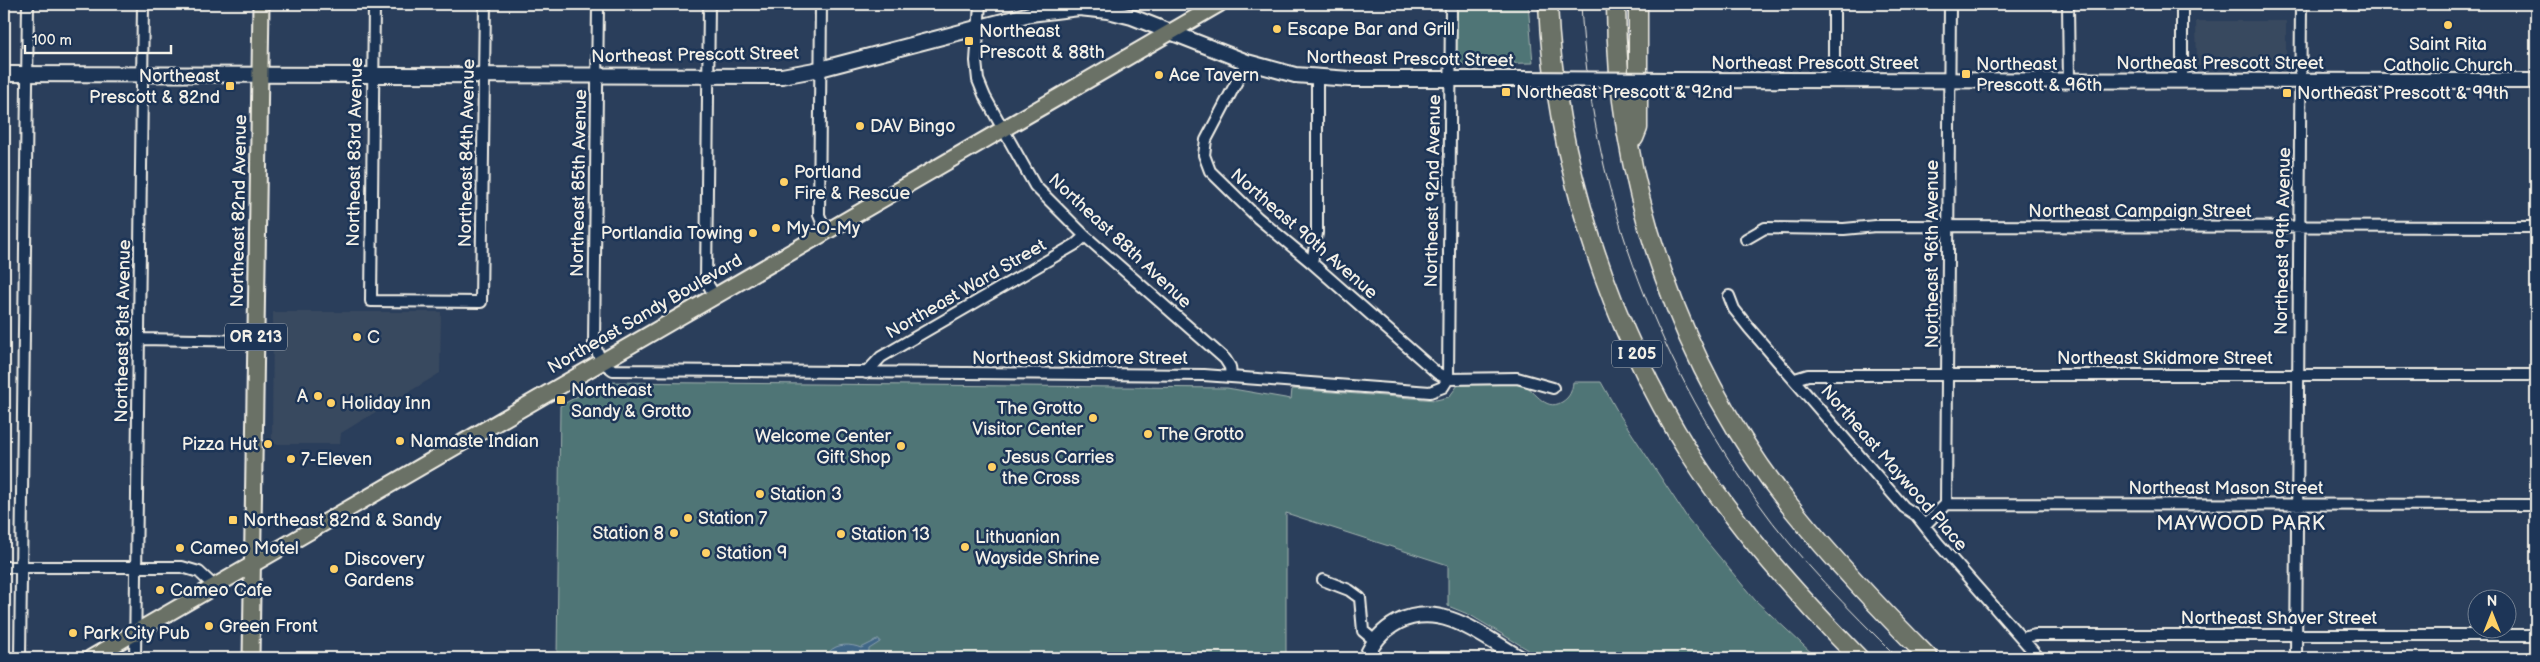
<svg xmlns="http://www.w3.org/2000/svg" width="2540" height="662" font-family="'Balsamiq Sans',sans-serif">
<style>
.built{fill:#39495f}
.green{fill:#507576;stroke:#a2b3af}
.water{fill:#3f6687;stroke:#879eae}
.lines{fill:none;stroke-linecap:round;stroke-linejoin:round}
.street-casing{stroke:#f4f1e8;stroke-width:14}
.secondary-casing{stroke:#f4f1e8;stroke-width:18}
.primary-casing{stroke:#f4f1e8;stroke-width:19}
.highway-casing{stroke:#f4f1e8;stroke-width:21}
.street{stroke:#1d3557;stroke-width:10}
.secondary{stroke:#1d3557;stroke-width:14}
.primary{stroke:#6a7166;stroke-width:15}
.highway{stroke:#6a7166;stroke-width:18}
.tram{stroke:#f4f1e8;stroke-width:1}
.secondary-bridge-casing{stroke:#f4f1e8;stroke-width:18;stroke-linecap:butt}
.secondary-bridge{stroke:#1d3557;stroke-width:14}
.poi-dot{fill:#ffd166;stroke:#1d3557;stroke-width:2}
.labels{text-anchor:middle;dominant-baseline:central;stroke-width:5;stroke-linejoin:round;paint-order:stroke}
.shield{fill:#1d3557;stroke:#b4b9bc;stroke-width:1}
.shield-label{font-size:16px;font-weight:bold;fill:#f4f1e8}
.poi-label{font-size:18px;fill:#f4f1e8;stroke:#1d3557;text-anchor:start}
.street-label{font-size:18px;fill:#f4f1e8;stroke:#1d3557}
.quarter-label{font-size:20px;letter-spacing:1px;fill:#f4f1e8;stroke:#1d3557}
</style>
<rect width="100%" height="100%" fill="#2a3e5b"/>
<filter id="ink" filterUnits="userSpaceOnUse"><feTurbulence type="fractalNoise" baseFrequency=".02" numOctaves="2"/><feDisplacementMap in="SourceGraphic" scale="10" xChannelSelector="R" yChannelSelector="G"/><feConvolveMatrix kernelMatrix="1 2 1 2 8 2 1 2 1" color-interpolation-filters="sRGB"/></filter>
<g filter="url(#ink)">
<path class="built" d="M2196 21H2286V66H2197Z
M273 312H441L440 373 341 433 340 444H272Z"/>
<path class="green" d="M1458 4H1528L1533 63 1463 64 1459 60H1455Z
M1461 381C1473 381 1511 379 1520 382 1534 388 1544 413 1562 402 1570 397 1572 391 1573 382H1601L1619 414 1688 519 1755 600 1817 658H1542L1470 615 1448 606V565L1286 513V658H557L560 406 603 382 1227 388 1291 399 1292 389 1436 400 1449 397Z"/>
<path class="water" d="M877 640H880V642L869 649 868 658H858L857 654 853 651 845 654 843 658H829V652C837 643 851 644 861 648Z"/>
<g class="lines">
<defs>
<path id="street" d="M374 4 371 301 481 302 485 4
M598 4 594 344 601 361 613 370 1204 375 1430 392 1443 387 1448 379 1451 4
M709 4 706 281 715 296
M821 4 819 215 826 232
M980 4 976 61 978 80 985 97 1035 186 1085 236 1225 359 1230 367 1231 376
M1834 4V82
M2068 4 2069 82
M1247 62 1206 140 1204 155 1210 171 1258 218 1312 263 1437 373 1448 379 1517 378 1553 388
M2182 82V4
M1746 239 1765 228 1844 229 1876 226 2536 227
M1312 263 1317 233V78
M1729 296 1734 309 1749 328 1904 507 1916 515 1938 543 2039 658
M140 339 256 341
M866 373 881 357 1076 244 1085 236
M1795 379 1808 375H2536
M1946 504 1950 4
M1925 525 1946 504 2536 505
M4 567H182L199 572 214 586
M1323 580 1349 590 1360 598 1363 631 1375 641
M2022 638 2035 635H2536
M20 658 28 4
M135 658 143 4
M2296 658 2301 4"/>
<path id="secondary" d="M4 74 782 76 820 69 1030 14 1079 8 1108 11 1132 17 1247 62 1295 75 1350 79H1515
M1673 80 2536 81
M1366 658C1372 643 1383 630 1398 622 1442 600 1483 637 1520 658"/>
<path id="primary" d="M91 658 1219 4
M251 658 261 4"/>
<path id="highway" d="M1548 4C1554 156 1609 326 1690 454 1738 529 1797 595 1859 658
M1616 4C1616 184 1681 371 1794 511 1836 563 1882 611 1929 658
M1634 138 1638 128V4"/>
</defs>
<use href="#street" class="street-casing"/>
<use href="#secondary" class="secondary-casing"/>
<use href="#primary" class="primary-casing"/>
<use href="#highway" class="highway-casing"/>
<use href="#street" class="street"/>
<use href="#secondary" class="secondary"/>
<use href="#primary" class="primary"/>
<use href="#highway" class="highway"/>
<path class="tram" d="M1581 4C1590 182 1653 356 1757 501 1798 559 1848 608 1898 658"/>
<defs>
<path id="secondary-bridge" d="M1515 79 1673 80"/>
</defs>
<use href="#secondary-bridge" class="secondary-bridge-casing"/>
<use href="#secondary-bridge" class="secondary-bridge"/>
</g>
</g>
<g class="poi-dot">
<circle cx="2448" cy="25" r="5"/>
<circle cx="1277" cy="29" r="5"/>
<rect x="964" y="36" width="10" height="10" rx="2.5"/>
<rect x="1961" y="69" width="10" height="10" rx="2.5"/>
<circle cx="1159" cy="75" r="5"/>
<rect x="225" y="81" width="10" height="10" rx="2.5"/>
<rect x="1501" y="87" width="10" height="10" rx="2.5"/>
<rect x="2282" y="88" width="10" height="10" rx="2.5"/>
<circle cx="860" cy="126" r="5"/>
<circle cx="784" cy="182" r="5"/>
<circle cx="776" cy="228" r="5"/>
<circle cx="753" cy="233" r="5"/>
<circle cx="357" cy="337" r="5"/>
<circle cx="318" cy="396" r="5"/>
<rect x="556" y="395" width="10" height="10" rx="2.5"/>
<circle cx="331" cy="403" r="5"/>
<circle cx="1093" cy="418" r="5"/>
<circle cx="1148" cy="434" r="5"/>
<circle cx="400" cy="441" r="5"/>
<circle cx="268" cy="444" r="5"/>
<circle cx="901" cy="446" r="5"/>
<circle cx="291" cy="459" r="5"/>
<circle cx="992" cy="467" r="5"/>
<circle cx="760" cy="494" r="5"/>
<circle cx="688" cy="518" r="5"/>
<rect x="228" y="515" width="10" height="10" rx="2.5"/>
<circle cx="674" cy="533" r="5"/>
<circle cx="841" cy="534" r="5"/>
<circle cx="965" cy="547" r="5"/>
<circle cx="180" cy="548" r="5"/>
<circle cx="706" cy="553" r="5"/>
<circle cx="334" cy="569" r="5"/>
<circle cx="160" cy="590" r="5"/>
<circle cx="209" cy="626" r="5"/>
<circle cx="73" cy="633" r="5"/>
</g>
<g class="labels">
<g class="shield">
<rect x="225" y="323.5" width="62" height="27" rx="4"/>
<rect x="1612" y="340.5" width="50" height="27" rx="4"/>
</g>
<g class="shield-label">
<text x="256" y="337">OR 213</text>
<text x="1637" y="354">I 205</text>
</g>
<g class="poi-label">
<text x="1287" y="29">Escape Bar and Grill</text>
<text x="979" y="31">Northeast<tspan x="979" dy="21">Prescott &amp; 88th</tspan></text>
<text x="2448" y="44" text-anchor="middle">Saint Rita<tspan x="2448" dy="21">Catholic Church</tspan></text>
<text x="1976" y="64">Northeast<tspan x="1976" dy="21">Prescott &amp; 96th</tspan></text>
<text x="1169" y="75">Ace Tavern</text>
<text x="220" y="76" text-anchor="end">Northeast<tspan x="220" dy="21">Prescott &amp; 82nd</tspan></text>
<text x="1516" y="92">Northeast Prescott &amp; 92nd</text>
<text x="2297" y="93">Northeast Prescott &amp; 99th</text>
<text x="870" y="126">DAV Bingo</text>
<text x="794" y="172">Portland<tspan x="794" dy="21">Fire &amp; Rescue</tspan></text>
<text x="786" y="228">My-O-My</text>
<text x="743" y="233" text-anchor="end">Portlandia Towing</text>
<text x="367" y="337">C</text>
<text x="571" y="390">Northeast<tspan x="571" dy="21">Sandy &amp; Grotto</tspan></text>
<text x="308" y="396" text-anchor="end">A</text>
<text x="341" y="403">Holiday Inn</text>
<text x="1083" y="408" text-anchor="end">The Grotto<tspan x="1083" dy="21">Visitor Center</tspan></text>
<text x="1158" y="434">The Grotto</text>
<text x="891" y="436" text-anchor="end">Welcome Center<tspan x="891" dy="21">Gift Shop</tspan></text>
<text x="410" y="441">Namaste Indian</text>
<text x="258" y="444" text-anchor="end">Pizza Hut</text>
<text x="1002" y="457">Jesus Carries<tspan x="1002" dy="21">the Cross</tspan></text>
<text x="301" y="459">7-Eleven</text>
<text x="770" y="494">Station 3</text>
<text x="698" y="518">Station 7</text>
<text x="243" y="520">Northeast 82nd &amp; Sandy</text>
<text x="664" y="533" text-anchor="end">Station 8</text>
<text x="851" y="534">Station 13</text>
<text x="975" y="537">Lithuanian<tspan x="975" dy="21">Wayside Shrine</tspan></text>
<text x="190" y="548">Cameo Motel</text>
<text x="716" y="553">Station 9</text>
<text x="344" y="559">Discovery<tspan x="344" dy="21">Gardens</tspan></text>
<text x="170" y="590">Cameo Cafe</text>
<text x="219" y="626">Green Front</text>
<text x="83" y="633">Park City Pub</text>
</g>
<g class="street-label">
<text transform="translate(695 55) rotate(-1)">Northeast Prescott Street</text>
<text transform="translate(1410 59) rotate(1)">Northeast Prescott Street</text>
<text x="1815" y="63">Northeast Prescott Street</text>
<text x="2220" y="63">Northeast Prescott Street</text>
<text transform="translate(355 152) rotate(-89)">Northeast 83rd Avenue</text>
<text transform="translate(467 153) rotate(-89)">Northeast 84th Avenue</text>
<text transform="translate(579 183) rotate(-89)">Northeast 85th Avenue</text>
<text transform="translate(1433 191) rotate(-89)">Northeast 92nd Avenue</text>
<text transform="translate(239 211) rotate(-89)">Northeast 82nd Avenue</text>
<text x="2140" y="211">Northeast Campaign Street</text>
<text transform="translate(1304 234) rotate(41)">Northeast 90th Avenue</text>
<text transform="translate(1120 241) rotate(43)">Northeast 88th Avenue</text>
<text transform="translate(2283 241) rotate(-89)">Northeast 99th Avenue</text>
<text transform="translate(1932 254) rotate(-90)">Northeast 96th Avenue</text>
<text transform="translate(966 289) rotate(-30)">Northeast Ward Street</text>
<text transform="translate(645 314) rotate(-30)">Northeast Sandy Boulevard</text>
<text transform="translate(123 331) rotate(-89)">Northeast 81st Avenue</text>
<text x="1080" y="358">Northeast Skidmore Street</text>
<text x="2165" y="358">Northeast Skidmore Street</text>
<text transform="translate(1894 468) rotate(49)">Northeast Maywood Place</text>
<text x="2226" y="488">Northeast Mason Street</text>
<text x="2279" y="618">Northeast Shaver Street</text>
</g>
<g class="quarter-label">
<text x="2241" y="524">MAYWOOD PARK</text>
</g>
</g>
<rect width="2540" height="662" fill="none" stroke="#1d3557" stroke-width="20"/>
<rect x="10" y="10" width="2520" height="642" fill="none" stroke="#f4f1e8" stroke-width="2" filter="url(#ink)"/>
<g transform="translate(2492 614)"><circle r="24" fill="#1d3557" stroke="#738091"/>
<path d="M0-4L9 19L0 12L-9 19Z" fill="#ffd166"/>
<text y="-8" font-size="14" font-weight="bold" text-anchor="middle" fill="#f4f1e8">N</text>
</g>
<path d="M25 45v8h146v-8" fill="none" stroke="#f4f1e8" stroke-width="2.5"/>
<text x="32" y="45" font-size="15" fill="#f4f1e8" stroke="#1d3557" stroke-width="4" paint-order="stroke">100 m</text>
</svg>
